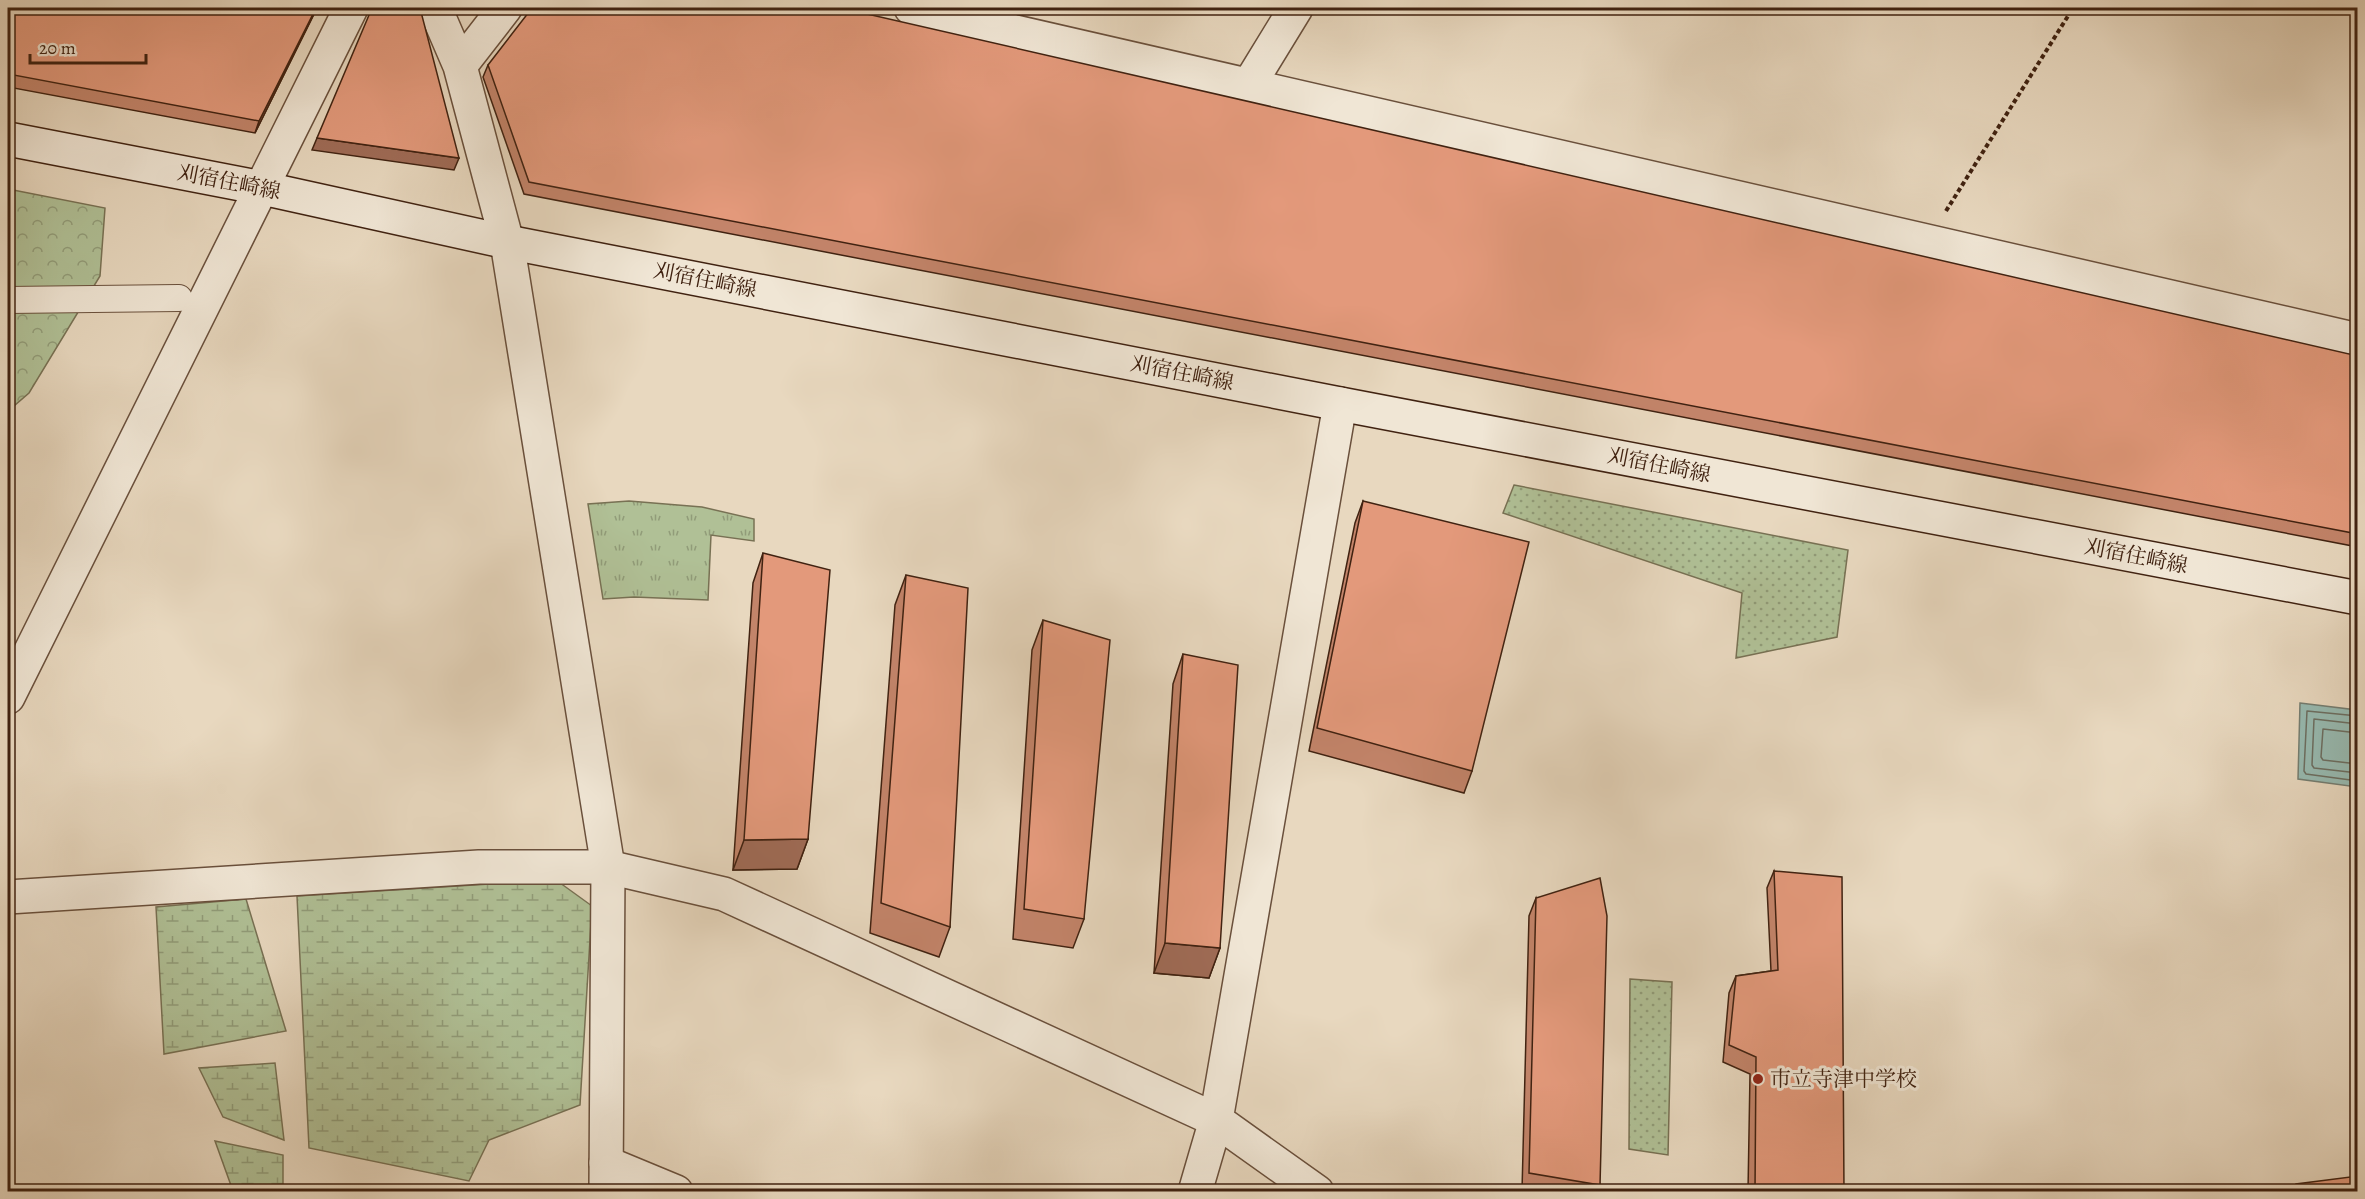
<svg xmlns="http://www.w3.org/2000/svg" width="2365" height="1199" font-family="Alegreya,'Noto Serif JP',serif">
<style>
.grass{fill:url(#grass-dots);stroke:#787154;stroke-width:1.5}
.forest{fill:url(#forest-crowns);stroke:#787154;stroke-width:1.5}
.wetland{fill:url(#wetland-marsh);stroke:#787154;stroke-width:1.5}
.park{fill:url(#park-tufts);stroke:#787154;stroke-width:1.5}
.water{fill:#97bab1;stroke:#747d71;stroke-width:1.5}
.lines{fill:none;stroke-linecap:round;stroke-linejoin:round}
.shore{stroke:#6c6e61;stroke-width:1.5}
.pedestrian-casing{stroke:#6a503c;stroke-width:28}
.minor-casing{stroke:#6a503c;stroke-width:36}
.tertiary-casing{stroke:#6a503c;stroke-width:36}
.secondary-casing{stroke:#402211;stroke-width:36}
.path{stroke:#402211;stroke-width:4;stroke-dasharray:4.5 3;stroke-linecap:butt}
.pedestrian{stroke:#f0e6d5;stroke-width:26}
.minor{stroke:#f0e6d5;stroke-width:33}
.tertiary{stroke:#f0e6d5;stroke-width:33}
.secondary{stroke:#f0e6d5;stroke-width:33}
.wall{fill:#c3846a;stroke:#402211;stroke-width:1.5}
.shaded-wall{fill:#9f6b56;stroke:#402211;stroke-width:1.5}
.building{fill:#e3997b;stroke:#402211;stroke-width:1.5}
.poi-dot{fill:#8f2418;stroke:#f0e6d5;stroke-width:2}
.labels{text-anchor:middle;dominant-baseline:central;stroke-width:6;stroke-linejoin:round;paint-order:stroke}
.street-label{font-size:21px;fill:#402211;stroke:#f0e6d5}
.poi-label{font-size:21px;fill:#402211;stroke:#f0e6d5;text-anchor:start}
</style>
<defs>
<pattern id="grass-dots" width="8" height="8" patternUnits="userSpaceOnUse" patternTransform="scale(1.5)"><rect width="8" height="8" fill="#b0c096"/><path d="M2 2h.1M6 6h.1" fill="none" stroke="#919c79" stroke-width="1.8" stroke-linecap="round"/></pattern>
<pattern id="forest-crowns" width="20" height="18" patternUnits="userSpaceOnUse" patternTransform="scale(1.5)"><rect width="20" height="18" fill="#b0c096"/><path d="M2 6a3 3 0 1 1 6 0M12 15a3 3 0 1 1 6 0" fill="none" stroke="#919c79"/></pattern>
<pattern id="wetland-marsh" width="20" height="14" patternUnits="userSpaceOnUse" patternTransform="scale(1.5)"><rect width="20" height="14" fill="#b0c096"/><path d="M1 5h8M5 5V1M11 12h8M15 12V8" fill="none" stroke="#919c79"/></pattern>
<pattern id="park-tufts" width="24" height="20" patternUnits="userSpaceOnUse" patternTransform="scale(1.5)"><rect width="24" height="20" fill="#b0c096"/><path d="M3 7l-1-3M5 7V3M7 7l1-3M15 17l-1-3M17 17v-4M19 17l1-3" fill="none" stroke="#919c79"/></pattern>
</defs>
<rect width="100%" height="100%" fill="#e8d8bf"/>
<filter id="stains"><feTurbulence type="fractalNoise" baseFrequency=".00333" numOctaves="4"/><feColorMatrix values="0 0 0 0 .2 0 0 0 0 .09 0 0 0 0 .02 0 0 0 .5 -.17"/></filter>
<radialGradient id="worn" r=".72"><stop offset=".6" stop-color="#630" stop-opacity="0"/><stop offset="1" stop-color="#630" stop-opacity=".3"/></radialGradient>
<path class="grass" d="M1514 485 1848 550 1837 637 1736 658 1742 593 1503 513Z
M1630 979 1672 982 1668 1155 1629 1149Z"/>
<path class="forest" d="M8 189 105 208 100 276 29 393 8 411Z"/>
<path class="wetland" d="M556 880 592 906 580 1105 489 1140 469 1181 309 1148 297 896Z
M246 899 286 1031 164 1054 156 907Z
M275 1063 284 1140 223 1117 199 1068Z
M215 1141 283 1155V1191H233Z"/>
<path class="park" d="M629 501 702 507 754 519V541L711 535 708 600 634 597 603 599 588 504Z"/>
<path class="water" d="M2300 703 2357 710V787L2298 779Z"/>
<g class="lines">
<path class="shore" d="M2358 716 2307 711 2304 771 2306 774 2358 781
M2358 724 2314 719 2312 765 2314 768 2358 773
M2358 733 2323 729 2321 757 2323 760 2358 764"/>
<defs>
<path id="pedestrian" d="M8 300 179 298"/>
<path id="minor" d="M435 8 460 66 507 242
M911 8C1392 122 1874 233 2358 340
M460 66 505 8
M1247 88 1296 8
M8 697 351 8
M8 897 479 867H608L724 894 1216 1120 1317 1192
M606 1163 676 1192
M1195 1192 1216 1120 1340 404"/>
<path id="tertiary" d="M507 242 608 867 606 1192"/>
<path id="secondary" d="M8 139 262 188 507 242 1340 404 2358 598"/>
</defs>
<use href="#pedestrian" class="pedestrian-casing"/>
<use href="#minor" class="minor-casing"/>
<use href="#tertiary" class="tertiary-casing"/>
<use href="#secondary" class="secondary-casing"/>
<path class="path" d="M1946 211 2073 8"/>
<use href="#pedestrian" class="pedestrian"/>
<use href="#minor" class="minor"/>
<use href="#tertiary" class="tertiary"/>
<use href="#secondary" class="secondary"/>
</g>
<path class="wall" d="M8 8H317L255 133 8 87Z
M488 65 2358 356V547L524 194 483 77Z
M1363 501 1472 771 1464 793 1309 751 1355 523Z
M763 553 808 839 797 869 733 870 753 583Z
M906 575 950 927 939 957 870 933 895 605Z
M1043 620 1084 919 1073 948 1013 939 1032 650Z
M1183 654 1220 948 1209 978 1154 973 1173 684Z
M1774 871 1844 1191H1748L1750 1074 1723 1062 1729 993 1736 976 1771 971 1767 888Z
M1536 898 1600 1185 1598 1191H1522L1529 916Z"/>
<path class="shaded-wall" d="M316 8H317L255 133 259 121Z
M317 138 459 158 454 170 312 150Z
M808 839 797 869 733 870 744 840Z
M1165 943 1220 948 1209 978 1154 973Z"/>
<path class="building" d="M8 8H316L259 121 8 74Z
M372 8H420L459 158 317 138Z
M532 8H841L2358 356V534L529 182 488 65Z
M1363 501 1529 542 1472 771 1317 728Z
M763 553 830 570 808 839 744 840Z
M906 575 968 588 950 927 881 903Z
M1043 620 1110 640 1084 919 1024 909Z
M1183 654 1238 665 1220 948 1165 943Z
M1774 871 1842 877 1844 1191H1755L1756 1057 1729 1045 1736 976 1778 970Z
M1600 878 1607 916 1600 1185 1529 1173 1536 898Z
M2358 1176V1191H2295L2296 1184Z"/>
<circle class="poi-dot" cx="1758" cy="1079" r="6"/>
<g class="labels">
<g class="street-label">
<text transform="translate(229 182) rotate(11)">刈宿住崎線</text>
<text transform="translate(705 280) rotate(11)">刈宿住崎線</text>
<text transform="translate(1182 373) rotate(11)">刈宿住崎線</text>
<text transform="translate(1659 465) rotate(11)">刈宿住崎線</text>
<text transform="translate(2136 556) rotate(11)">刈宿住崎線</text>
</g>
<g class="poi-label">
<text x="1770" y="1079">市立寺津中学校</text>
</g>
</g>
<rect width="2365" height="1199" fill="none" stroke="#e8d8bf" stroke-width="30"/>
<rect x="9" y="9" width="2347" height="1181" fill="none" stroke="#402211" stroke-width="3"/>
<rect x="15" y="15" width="2335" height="1169" fill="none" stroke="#402211" stroke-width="1.5"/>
<path d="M30 54v9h116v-9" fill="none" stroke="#402211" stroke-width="3"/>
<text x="39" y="54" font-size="18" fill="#402211" stroke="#f0e6d5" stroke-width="4.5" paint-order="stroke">20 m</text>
<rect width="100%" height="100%" filter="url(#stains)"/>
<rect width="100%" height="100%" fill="url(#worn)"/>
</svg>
